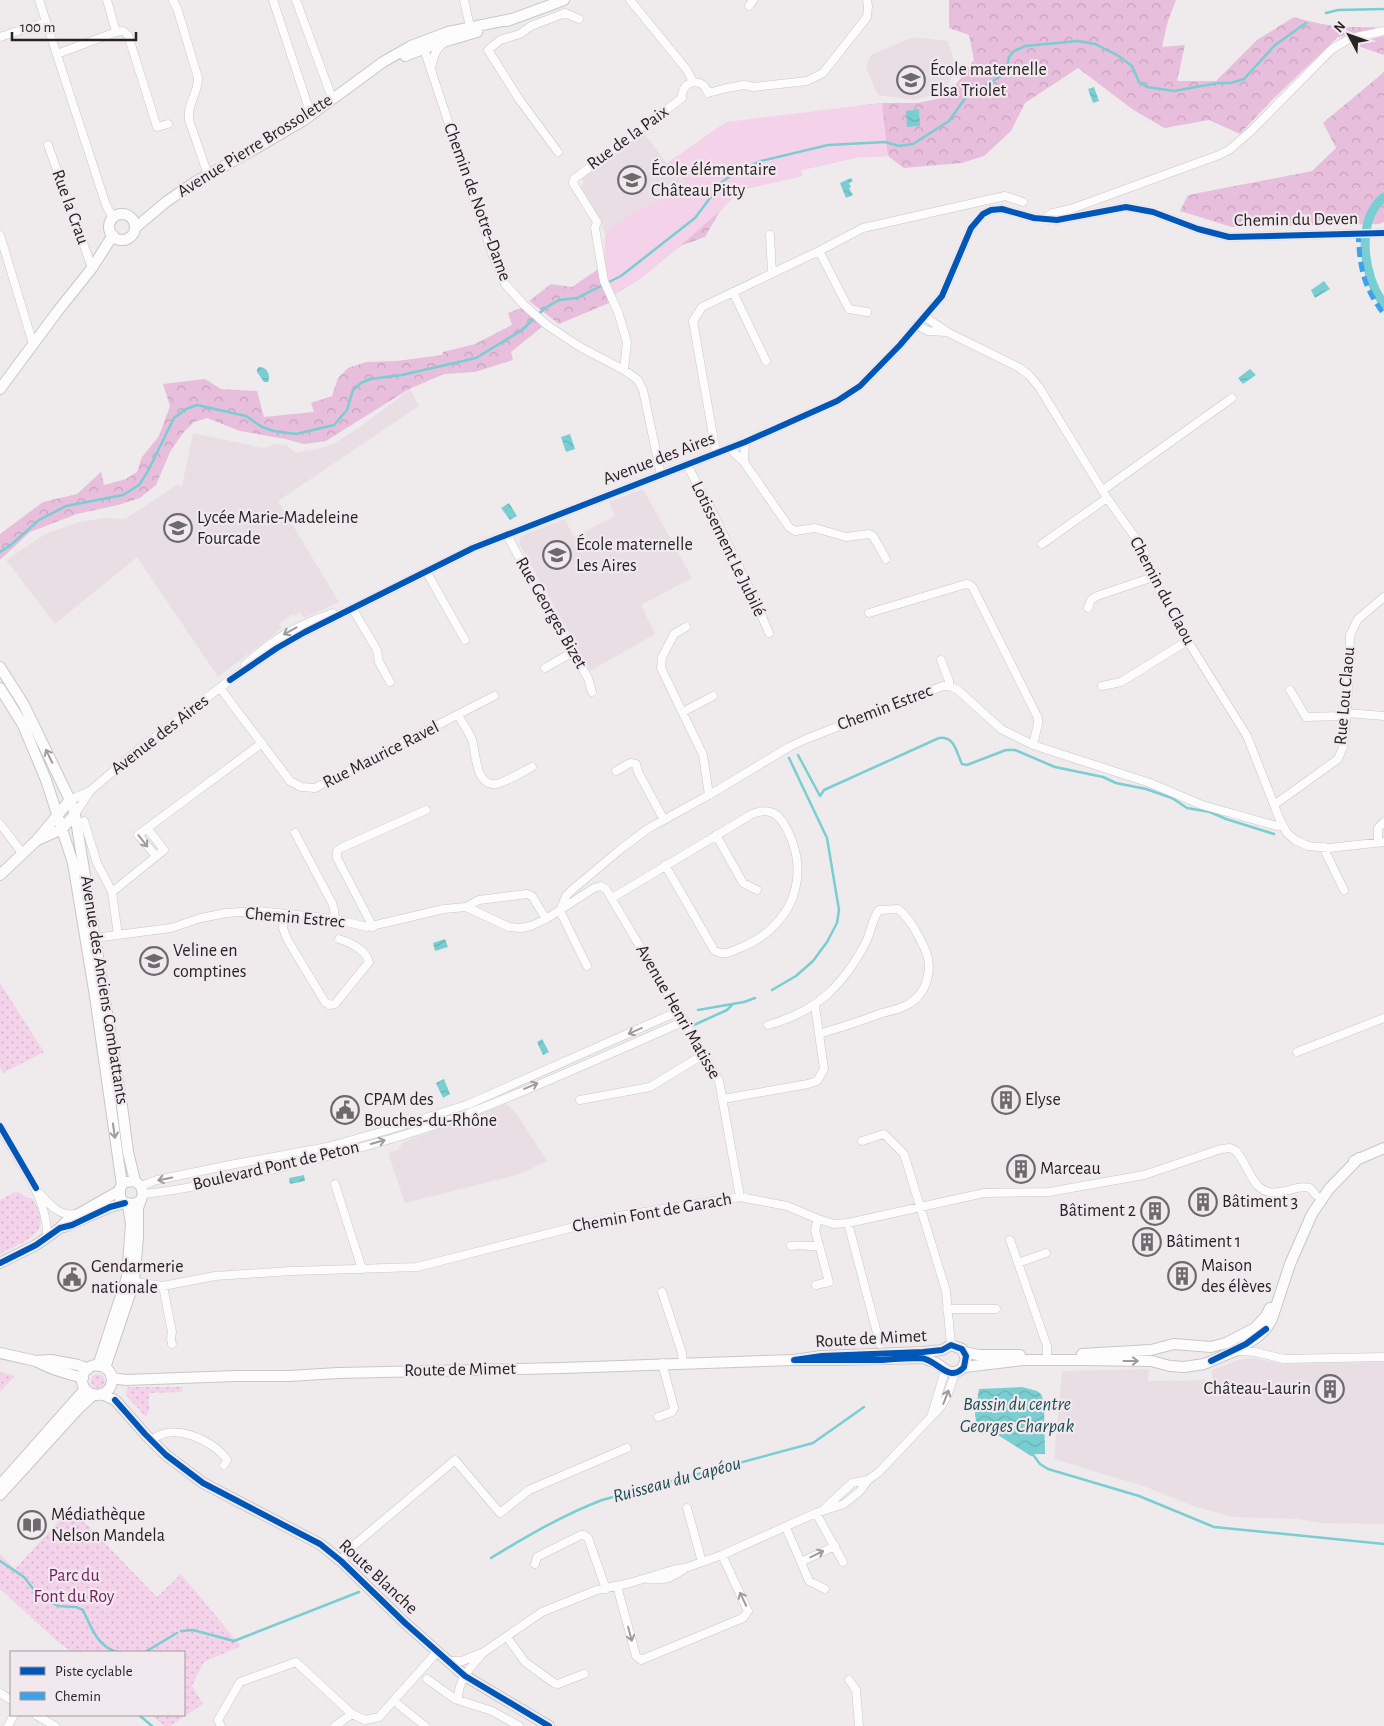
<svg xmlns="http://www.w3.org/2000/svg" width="1384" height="1726" font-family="'Alegreya Sans',sans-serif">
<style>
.built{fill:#e8dee4}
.grass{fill:url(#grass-dots)}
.forest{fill:url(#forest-crowns)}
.garden{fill:#f4d3ea}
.water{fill:url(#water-waves)}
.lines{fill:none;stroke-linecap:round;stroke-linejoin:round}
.stream{stroke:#79ced2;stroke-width:2.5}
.canal{stroke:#79ced2;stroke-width:9}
.street-casing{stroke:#c9c6c8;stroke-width:9}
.secondary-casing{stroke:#c9c6c8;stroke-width:12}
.street{stroke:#fdfcfc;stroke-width:8}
.secondary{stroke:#fdfcfc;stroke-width:10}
.quiet{stroke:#3ea2eb;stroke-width:5;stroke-dasharray:10 5;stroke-linecap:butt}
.cycleway-casing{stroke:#f1e9ee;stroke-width:9}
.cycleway{stroke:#0057b8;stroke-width:6}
.oneway{stroke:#9d9b9c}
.labels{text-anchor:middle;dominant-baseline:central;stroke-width:4.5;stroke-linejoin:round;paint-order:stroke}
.poi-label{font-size:18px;fill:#272426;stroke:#f1e9ee;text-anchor:start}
.street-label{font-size:18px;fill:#272426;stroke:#f1e9ee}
.park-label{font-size:18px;fill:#711f5f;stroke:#f1e9ee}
.water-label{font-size:19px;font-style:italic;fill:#1a4f51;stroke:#f1e9ee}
</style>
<defs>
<pattern id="grass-dots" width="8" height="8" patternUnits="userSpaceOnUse" patternTransform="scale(1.25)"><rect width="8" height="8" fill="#f4d3ea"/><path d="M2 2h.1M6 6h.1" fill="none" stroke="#d1b5c9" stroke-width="1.8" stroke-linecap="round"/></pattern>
<pattern id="forest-crowns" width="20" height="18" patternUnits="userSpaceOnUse" patternTransform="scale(1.25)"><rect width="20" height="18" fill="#e7bedb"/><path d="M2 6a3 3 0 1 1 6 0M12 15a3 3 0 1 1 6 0" fill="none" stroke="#c6a3bc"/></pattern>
<pattern id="water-waves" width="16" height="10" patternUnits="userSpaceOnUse" patternTransform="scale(1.25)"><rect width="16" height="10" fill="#79ced2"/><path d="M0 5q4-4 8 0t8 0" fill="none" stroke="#69b1b4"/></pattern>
</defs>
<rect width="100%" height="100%" fill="#efebed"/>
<path class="built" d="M913 37 948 41 956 67 945 91 916 100 878 95 866 68 871 55Z
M644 133 671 169 676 168 685 184 677 193 668 199 644 207 605 232 602 226 603 225 579 187 584 183 580 177Z
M410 389 419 406 278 501 339 602 304 618 300 612 295 616 293 614 279 624 282 628 218 677 137 557 55 624 6 560 45 534 79 522 103 518 125 519 177 485 182 486 193 433 264 448 274 444 286 445 296 453 321 448 333 444 360 427Z
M643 489 692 578 641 605 655 634 590 671 519 543 521 536 565 519 574 537 578 535 615 516 609 502Z
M506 1104 516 1113 547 1161 520 1174 405 1203 388 1153 398 1150 403 1142Z
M1253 1358 1284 1364 1384 1362V1524L1322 1523 1298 1519 1232 1517 1193 1506 1146 1487 1054 1459 1062 1371 1149 1369 1148 1381 1213 1380 1212 1370 1224 1366 1237 1360Z"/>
<path class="grass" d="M0 983 44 1052 3 1073 0 1067Z
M17 1191 27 1198H32C55 1234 28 1239 0 1254V1200Z
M0 1372 15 1376 0 1392Z
M91 1381a7 7 0 1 1 14 0a7 7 0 1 1-14 0Z
M128 1387H182V1392L149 1393V1410L146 1417 126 1395Z
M71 1508 157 1597 181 1574 241 1646 204 1662 192 1686 203 1704 170 1726H164L151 1715H184V1652H72L59 1643 0 1589V1554L15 1569Z"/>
<path class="forest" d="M949 0H1176L1168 21 1162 47 1185 45 1177 81H1216L1257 40 1294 17C1323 26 1345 28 1375 27L1376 30 1338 37 1271 101 1240 134 1209 120 1164 128 1132 109 1078 68 1025 103 1011 131 984 156 962 163 904 168 888 156 859 157 801 170 802 176 740 190 720 211 705 237 680 246 641 278 615 294 609 303 559 324 529 301 551 284 572 287 597 270 617 245 858 130 857 106 882 103H917L947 97 974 60 969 35 949 28Z
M1384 36V55L1352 44Z
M1384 72V222L1379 224 1232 227 1180 211 1188 195 1312 171 1336 148 1323 123Z
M521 308 542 327 511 352 513 360 475 372 444 374 409 389 326 441 304 444 285 439 240 431 207 418 194 422 183 433 170 452 156 485 140 498 118 505 77 514 30 532 0 560V534L43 502 77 494 101 472 104 485 126 479 137 472 142 457 159 436 170 406 163 384 205 379 221 389 257 391 264 417 314 412 311 403 332 396 338 378 348 368 366 362 397 361 442 355 443 352 475 344 512 325 508 313Z"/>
<path class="garden" d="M882 103 888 156 858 157 801 170 802 176 740 190 720 211 680 246 641 278 614 294 604 269 605 232C618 224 631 213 645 207 664 198 670 201 685 183L676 169H670L667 163 726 122Z"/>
<path class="water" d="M1094 87 1099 101 1093 103 1088 89Z
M919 109 920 126 907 127 906 111Z
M851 178 853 181 849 183 851 187 849 188 853 195 846 198 840 183Z
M1324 281 1330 289 1315 298 1311 290Z
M259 367C267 367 271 375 268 382H264L257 372V369Z
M1250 369 1256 375 1243 384 1238 378Z
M570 434 575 449 566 452 561 437Z
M509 503 517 516 510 520 501 508Z
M445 939 448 947 435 951 433 943Z
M542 1039 549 1052 543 1055 537 1042Z
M444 1079 450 1094 443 1098 436 1083Z
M304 1175 305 1181 290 1184 289 1178Z
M1022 1387 1037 1391 1041 1394 1044 1403 1045 1454H1035L1031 1456 976 1421 975 1414 979 1389Z"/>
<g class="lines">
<path class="stream" d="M1326 13 1338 10 1384 9
M0 552 12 544 39 520 66 506 123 495 139 485 148 471 174 418 186 409 197 405 246 416 262 427 274 431 296 434 334 425 347 410 353 390 361 383 370 379 402 375 476 358 522 330 545 308 559 300 577 298 621 276 695 218 722 182 733 174 761 161 828 145 885 142 899 146 913 144 949 121 966 97 1001 76 1007 68 1009 57 1014 51 1025 46 1078 41 1095 44 1117 55 1132 66 1139 82 1147 87 1174 91 1218 83H1231L1244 79 1275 45 1306 23
M798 755 820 796 824 790 939 738C955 736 956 752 962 764L967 765 1006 750H1015L1055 767 1103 777 1116 783 1146 789 1172 798 1187 808 1210 812 1226 819 1274 834
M772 990 796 976 813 961 827 942 837 923 839 910 827 838 789 758
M698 1010 744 1002 755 998
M694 1025 727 1010 732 1005
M1031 1452 1040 1464 1048 1469 1139 1496 1214 1527 1384 1544
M491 1558C527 1536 563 1515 602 1500L813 1443 864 1407
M0 1561 24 1577 38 1595 46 1600 59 1606 74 1607
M76 1607 83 1610C91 1627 97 1646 117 1652
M181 1631 193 1630 234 1641 359 1592
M145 1652 177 1633
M139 1715 152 1726"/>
<path class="canal" d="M1384 197C1355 219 1363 278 1384 304"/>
<defs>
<path id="street" d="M39 0 106 205 113 218
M173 0 178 11 198 78C198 93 187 105 189 120L208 175
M273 0 311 115
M296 0 332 98
M464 0 471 31
M630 0 687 70 693 82
M749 6 753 0
M116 32 123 31 128 35 157 127 168 124
M0 37 46 22
M423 46 493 256 505 284 524 305 547 325 580 347 624 370 638 380 643 390 661 475
M57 54 116 32 107 0
M431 67C434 57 435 49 444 43
M48 145 92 268
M558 152 519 99 488 50 500 40 520 34 531 26 565 13 579 19
M1048 220V216L1053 213 1071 209 1219 155 1229 150 1250 132 1332 49 1351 38 1384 31
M0 235 33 344
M770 235 772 273
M819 251 849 309 867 312
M733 292 766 361
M925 317 949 333 1020 368 1029 375 1039 387 1107 498 1142 547 1153 577 1174 619 1247 736 1280 820 1287 833 1295 840 1308 846 1329 848 1384 842
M918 326 928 331 947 332
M624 370 627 342 618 312 604 281 595 228 597 222 573 183 574 179 682 98C681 80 703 76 708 93L727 88 744 85 754 87 807 81 823 73 867 17 868 6 867 0
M729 448 744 462 745 442
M716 453 693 321 702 307 819 251 863 228 1005 196 1023 202
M744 462 789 527 795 531 815 528 846 537 869 534 873 536 886 559
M687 465 712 511 754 598 769 633
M1103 490 1232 398
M507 535 550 614 588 678 592 692
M1042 544 1107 498
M426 571 465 640
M352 608 377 650 379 662 390 682
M1088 608 1091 600 1097 596 1153 577
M869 613 966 584 970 585 973 588 1038 718V724L1033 745
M686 627 674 634 662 657 661 668 703 755 709 795
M941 660 949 681V686
M245 665C273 639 297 625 333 613
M545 668 573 652
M230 680 277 648 305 632 473 548 745 442 837 401 860 386 900 345 942 296 971 228 983 214 991 210 1002 209 1034 218 1057 220 1126 207 1153 212 1198 229 1229 237 1384 233
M1102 686 1121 682 1187 641
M220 688 290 781 301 787 315 788 494 696
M1290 690 1306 717 1342 716 1347 713 1384 716
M683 712 713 696
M458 715C462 723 469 731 472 740 476 751 475 787 496 784 504 783 524 771 532 767
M616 771 630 763 636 764 638 772 664 820
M70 800 90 791 138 750 234 677
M1274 805 1338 759 1343 747 1347 713 1350 635 1358 619 1384 597
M75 814 90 791
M84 821 97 863 112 892
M0 824 23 854
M295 833 332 903 334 909 335 919
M716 835 743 883 757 890
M1378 842V828L1384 822
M1323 847 1344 890
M156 856 138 835 262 743
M612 898 752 814C758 812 764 810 770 812 777 813 780 819 784 824 796 844 801 868 795 890 789 915 766 938 742 947 732 951 724 957 714 950L665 865
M466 907 479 900 527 894 532 896 546 919
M560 911 566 896 572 890 622 848 649 828 709 795 789 747 806 739 943 686H949L958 690 1001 729 1033 745 1150 783 1202 805 1277 826 1283 825
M560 911 587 966
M284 914 283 928 287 939 325 1002 330 1005 335 1004 369 962C366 950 350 942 339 939
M373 927 337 858V851L341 848 426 810
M118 935 112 892 164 850 147 828
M94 938 171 928 201 918 226 913 258 911 335 919 367 927 444 909 466 907 509 927 521 928 531 926 546 919 594 888 601 886 606 889 719 1081 740 1197
M768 1025C816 1012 843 986 866 942 871 932 872 919 879 910L898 909C910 918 918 935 924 947 934 967 928 994 907 1005 900 1009 890 1011 882 1013 861 1021 840 1028 819 1034
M1297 1052 1384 1018
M723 1099 808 1084 817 1081 824 1069 815 1006
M580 1100 650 1087 704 1054
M0 1126C17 1162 48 1195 47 1237
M862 1141 884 1134 904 1154 946 1291 951 1345
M335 1184 362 1269
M141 1186 157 1180 230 1165 327 1147 388 1130 469 1104 679 1011
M40 1194C50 1205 60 1217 76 1214
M143 1194C184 1190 225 1180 266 1171 334 1155 403 1138 469 1113 542 1085 613 1052 685 1021
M848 1223 880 1344
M1010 1240 1047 1346V1360
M791 1246C801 1244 810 1247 819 1246
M1018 1263 1046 1253
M134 1282 163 1286 215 1276 292 1271 417 1267 613 1217 740 1197 787 1206 818 1219 834 1224 848 1223 984 1193 1049 1192 1144 1175 1221 1149 1230 1148 1236 1151C1250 1167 1253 1197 1279 1192 1290 1191 1299 1185 1310 1188L1316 1195
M816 1285 829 1282 815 1230 818 1219
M163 1286 172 1332 171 1339 172 1344
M662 1292 682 1353 683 1363
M947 1309H996
M1237 1351 1255 1352 1284 1359 1384 1357
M658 1417 672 1412 674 1408 662 1363
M931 1417 945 1371
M151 1441C171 1421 214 1440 227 1460L224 1465
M687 1508 702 1562
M823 1510 852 1483 868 1480
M816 1513 843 1562
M786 1528 801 1562 835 1546
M341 1561 353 1546 455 1460 500 1513 529 1490 627 1448
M801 1562 809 1581 825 1589
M535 1564 537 1557 581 1535H584L588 1538 606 1589
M648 1579C664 1581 671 1578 684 1569
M617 1586 636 1656 641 1660 743 1618 748 1611 722 1555
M507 1637 525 1662 554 1683 558 1684 584 1674
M448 1661H462L484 1652 542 1612 597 1590 630 1583 676 1569 685 1568 722 1555 816 1513 844 1504 860 1491 868 1480 879 1472 931 1417C946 1405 949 1390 955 1373
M427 1679 455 1699 458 1700C458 1679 470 1668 483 1653
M849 1680 856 1690 859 1726
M0 1693 11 1700
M458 1700 492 1711 519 1726
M399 1705 425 1726
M36 1715 55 1726
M8 1726 14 1715
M221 1726 218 1720 240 1682 296 1662 352 1714 365 1720 379 1717 437 1652
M335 1726 352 1714"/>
<path id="secondary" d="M507 21 564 0
M405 56 436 44 477 32
M109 227a13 13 0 1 1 26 0a13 13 0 1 1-26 0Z
M135 228 166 202 195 182 253 150 304 120 383 62 411 46 448 32 512 19
M0 389 57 312 92 268 113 235
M0 667 24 705 70 800 75 814 122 1106 128 1152 135 1181
M0 688 23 725 46 780 73 863 95 996 122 1185
M40 839 62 829 75 814
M0 875 36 841 70 800
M1354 1161 1384 1148
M64 1227 110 1207 125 1203
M0 1263 36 1245 60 1228 68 1220 119 1191
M964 1352 978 1355H1020
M0 1353 36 1361 51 1360 78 1365 88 1369
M1082 1354 1151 1350 1174 1344 1211 1347 1226 1343 1255 1328 1266 1316 1270 1308
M36 1361C51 1370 66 1373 83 1378
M82 1380a15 15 0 1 1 30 0a15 15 0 1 1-30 0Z
M98 1366 127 1277 131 1224 128 1205
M964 1367 1023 1360H1083L1151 1361 1170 1366 1184 1367 1204 1364 1235 1351 1256 1338 1266 1329 1272 1319 1290 1264 1312 1214 1329 1189 1359 1158
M105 1368 134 1282 138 1237V1208L143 1194 141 1186 135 1181 124 1182 120 1188V1198L125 1203 135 1204 141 1200
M112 1378 126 1380 236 1376H289L338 1373 562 1368 794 1360H840L923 1358C928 1360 935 1362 939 1365 947 1371 951 1376 962 1369L966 1359 962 1349 951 1345 942 1350 923 1352 822 1356 794 1360
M102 1394 115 1400 145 1434 166 1455 203 1483 320 1544 341 1561 405 1623 465 1676 549 1726
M0 1485 85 1389
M0 1495 79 1408 94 1394"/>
</defs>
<use href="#street" class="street-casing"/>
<use href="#secondary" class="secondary-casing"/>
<use href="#street" class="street"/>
<use href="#secondary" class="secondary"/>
<path class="quiet" d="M1358 232C1360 267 1362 285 1384 314"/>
<defs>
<path id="cycleway" d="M230 680 277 648 305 632 473 548 745 442 837 401 860 386 900 345 942 296 971 228 983 214 991 210 1002 209 1034 218 1057 220 1126 207 1153 212 1198 229 1229 237 1384 233
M0 1126 36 1188
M0 1263 36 1245 60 1228 72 1225 110 1207 125 1203
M951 1345 962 1349 966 1356 964 1367C949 1384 938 1360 921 1358 908 1358 895 1359 882 1360 853 1360 823 1360 794 1360L822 1356 923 1352 942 1350Z
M1211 1361 1246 1344 1266 1329
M115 1400 145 1434 166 1455 203 1483 320 1544 341 1561 405 1623 465 1676 549 1726"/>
</defs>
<use href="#cycleway" class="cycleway-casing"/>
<use href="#cycleway" class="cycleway"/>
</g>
<defs><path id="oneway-shaft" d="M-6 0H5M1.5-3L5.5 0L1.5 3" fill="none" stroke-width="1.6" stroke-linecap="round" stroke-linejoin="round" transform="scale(1.25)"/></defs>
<g class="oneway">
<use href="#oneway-shaft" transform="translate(290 631) rotate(151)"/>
<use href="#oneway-shaft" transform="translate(49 756) rotate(-116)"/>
<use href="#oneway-shaft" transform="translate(143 841) rotate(52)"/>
<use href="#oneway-shaft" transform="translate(635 1031) rotate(156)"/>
<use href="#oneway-shaft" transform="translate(531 1086) rotate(-23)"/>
<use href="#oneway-shaft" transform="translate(114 1131) rotate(82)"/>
<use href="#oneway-shaft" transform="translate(378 1142) rotate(-16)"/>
<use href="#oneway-shaft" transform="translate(165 1179) rotate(168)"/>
<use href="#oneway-shaft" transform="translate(1131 1361)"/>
<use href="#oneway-shaft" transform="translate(946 1397) rotate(-69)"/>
<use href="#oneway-shaft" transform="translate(817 1554) rotate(-26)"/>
<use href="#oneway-shaft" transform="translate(743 1599) rotate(-115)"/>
<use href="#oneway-shaft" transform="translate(630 1634) rotate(75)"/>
</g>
<defs>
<symbol id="school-ring" viewBox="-11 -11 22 22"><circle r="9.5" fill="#f1e9ee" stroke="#6d6a6c" stroke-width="1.5"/><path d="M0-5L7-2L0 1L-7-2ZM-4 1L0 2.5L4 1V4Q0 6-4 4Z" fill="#6d6a6c"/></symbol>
<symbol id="building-ring" viewBox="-11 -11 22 22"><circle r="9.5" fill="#f1e9ee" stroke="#6d6a6c" stroke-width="1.5"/><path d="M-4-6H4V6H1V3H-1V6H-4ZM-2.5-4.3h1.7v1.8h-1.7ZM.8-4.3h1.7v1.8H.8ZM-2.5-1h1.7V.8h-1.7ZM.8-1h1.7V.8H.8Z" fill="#6d6a6c"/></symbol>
<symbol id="civic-ring" viewBox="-11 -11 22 22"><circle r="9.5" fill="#f1e9ee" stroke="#6d6a6c" stroke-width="1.5"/><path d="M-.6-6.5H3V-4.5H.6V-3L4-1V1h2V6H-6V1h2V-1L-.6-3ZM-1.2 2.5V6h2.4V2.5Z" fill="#6d6a6c"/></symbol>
<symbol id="library-ring" viewBox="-11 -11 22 22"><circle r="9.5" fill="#f1e9ee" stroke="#6d6a6c" stroke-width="1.5"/><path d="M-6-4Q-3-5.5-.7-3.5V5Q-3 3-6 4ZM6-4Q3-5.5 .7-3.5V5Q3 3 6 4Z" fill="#6d6a6c"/></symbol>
</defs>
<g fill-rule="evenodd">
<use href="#school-ring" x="895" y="64" width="32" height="32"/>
<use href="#school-ring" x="616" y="164" width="32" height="32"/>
<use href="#school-ring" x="162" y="512" width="32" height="32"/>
<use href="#school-ring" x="541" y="539" width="32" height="32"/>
<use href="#school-ring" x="138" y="945" width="32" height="32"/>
<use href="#building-ring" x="990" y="1084" width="32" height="32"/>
<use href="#civic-ring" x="329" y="1094" width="32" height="32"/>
<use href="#building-ring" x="1005" y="1153" width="32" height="32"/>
<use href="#building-ring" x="1187" y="1186" width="32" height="32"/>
<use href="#building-ring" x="1139" y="1195" width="32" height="32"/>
<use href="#building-ring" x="1131" y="1226" width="32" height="32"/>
<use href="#building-ring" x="1166" y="1260" width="32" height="32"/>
<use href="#civic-ring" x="56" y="1261" width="32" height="32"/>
<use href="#building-ring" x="1314" y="1373" width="32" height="32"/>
<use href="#library-ring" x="16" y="1509" width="32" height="32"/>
</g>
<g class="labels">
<g class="poi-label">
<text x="930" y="70">École maternelle<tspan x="930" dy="21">Elsa Triolet</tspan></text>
<text x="651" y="170">École élémentaire<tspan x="651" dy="21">Château Pitty</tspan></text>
<text x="197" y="518">Lycée Marie-Madeleine<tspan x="197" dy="21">Fourcade</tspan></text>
<text x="576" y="545">École maternelle<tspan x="576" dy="21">Les Aires</tspan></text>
<text x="173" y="951">Veline en<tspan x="173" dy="21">comptines</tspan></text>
<text x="364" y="1100">CPAM des<tspan x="364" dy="21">Bouches-du-Rhône</tspan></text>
<text x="1025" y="1100">Elyse</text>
<text x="1040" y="1169">Marceau</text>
<text x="1222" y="1202">Bâtiment 3</text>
<text x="1136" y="1211" text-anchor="end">Bâtiment 2</text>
<text x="1166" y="1242">Bâtiment 1</text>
<text x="1201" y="1266">Maison<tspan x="1201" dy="21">des élèves</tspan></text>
<text x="91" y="1267">Gendarmerie<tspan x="91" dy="21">nationale</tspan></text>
<text x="1311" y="1389" text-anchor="end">Château-Laurin</text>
<text x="51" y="1515">Médiathèque<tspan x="51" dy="21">Nelson Mandela</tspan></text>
</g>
<g class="street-label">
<text transform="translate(628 138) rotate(-36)">Rue de la Paix</text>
<text transform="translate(255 146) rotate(-32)">Avenue Pierre Brossolette</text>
<text transform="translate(477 202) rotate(70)">Chemin de Notre-Dame</text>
<text transform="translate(70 207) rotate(70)">Rue la Crau</text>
<text transform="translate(1296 220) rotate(-1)">Chemin du Deven</text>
<text transform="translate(659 459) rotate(-21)">Avenue des Aires</text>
<text transform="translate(728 549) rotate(64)">Lotissement Le Jubilé</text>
<text transform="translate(1162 591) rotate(62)">Chemin du Claou</text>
<text transform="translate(551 613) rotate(60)">Rue Georges Bizet</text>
<text transform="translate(1345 696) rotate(-85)">Rue Lou Claou</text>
<text transform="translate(885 708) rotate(-21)">Chemin Estrec</text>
<text transform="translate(160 735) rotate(-38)">Avenue des Aires</text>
<text transform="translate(381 755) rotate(-27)">Rue Maurice Ravel</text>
<text transform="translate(295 918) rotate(5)">Chemin Estrec</text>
<text transform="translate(104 990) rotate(81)">Avenue des Anciens Combattants</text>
<text transform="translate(678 1012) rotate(60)">Avenue Henri Matisse</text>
<text transform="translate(276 1166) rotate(-13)">Boulevard Pont de Peton</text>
<text transform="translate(652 1213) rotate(-10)">Chemin Font de Garach</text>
<text transform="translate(871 1339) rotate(-3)">Route de Mimet</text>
<text transform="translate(460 1370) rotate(-1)">Route de Mimet</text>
<text transform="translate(378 1577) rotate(43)">Route Blanche</text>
</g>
<g class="park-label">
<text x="74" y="1576">Parc du<tspan x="74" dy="21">Font du Roy</tspan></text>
</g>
<g class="water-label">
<text x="1017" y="1404">Bassin du centre<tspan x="1017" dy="22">Georges Charpak</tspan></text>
<text transform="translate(677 1480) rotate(-15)">Ruisseau du Capéou</text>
</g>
</g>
<rect x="10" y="1651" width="175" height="65" fill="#f1e9ee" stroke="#a09a9e"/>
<rect x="20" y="1667" width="25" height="8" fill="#0057b8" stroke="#a09a9e"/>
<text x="55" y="1676" font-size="15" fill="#272426">Piste cyclable</text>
<rect x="20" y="1692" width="25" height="8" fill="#3ea2eb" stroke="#a09a9e"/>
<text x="55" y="1701" font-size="15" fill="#272426">Chemin</text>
<g transform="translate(1349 35) rotate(311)" stroke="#f1e9ee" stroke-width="4" paint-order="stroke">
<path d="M0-4L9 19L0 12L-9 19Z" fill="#272426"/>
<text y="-8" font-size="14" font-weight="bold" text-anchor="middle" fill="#272426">N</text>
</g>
<path d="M12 32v8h124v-8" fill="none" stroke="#272426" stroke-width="2.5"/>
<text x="20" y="32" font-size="15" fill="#272426" stroke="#f1e9ee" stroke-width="4" paint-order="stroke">100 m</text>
</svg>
